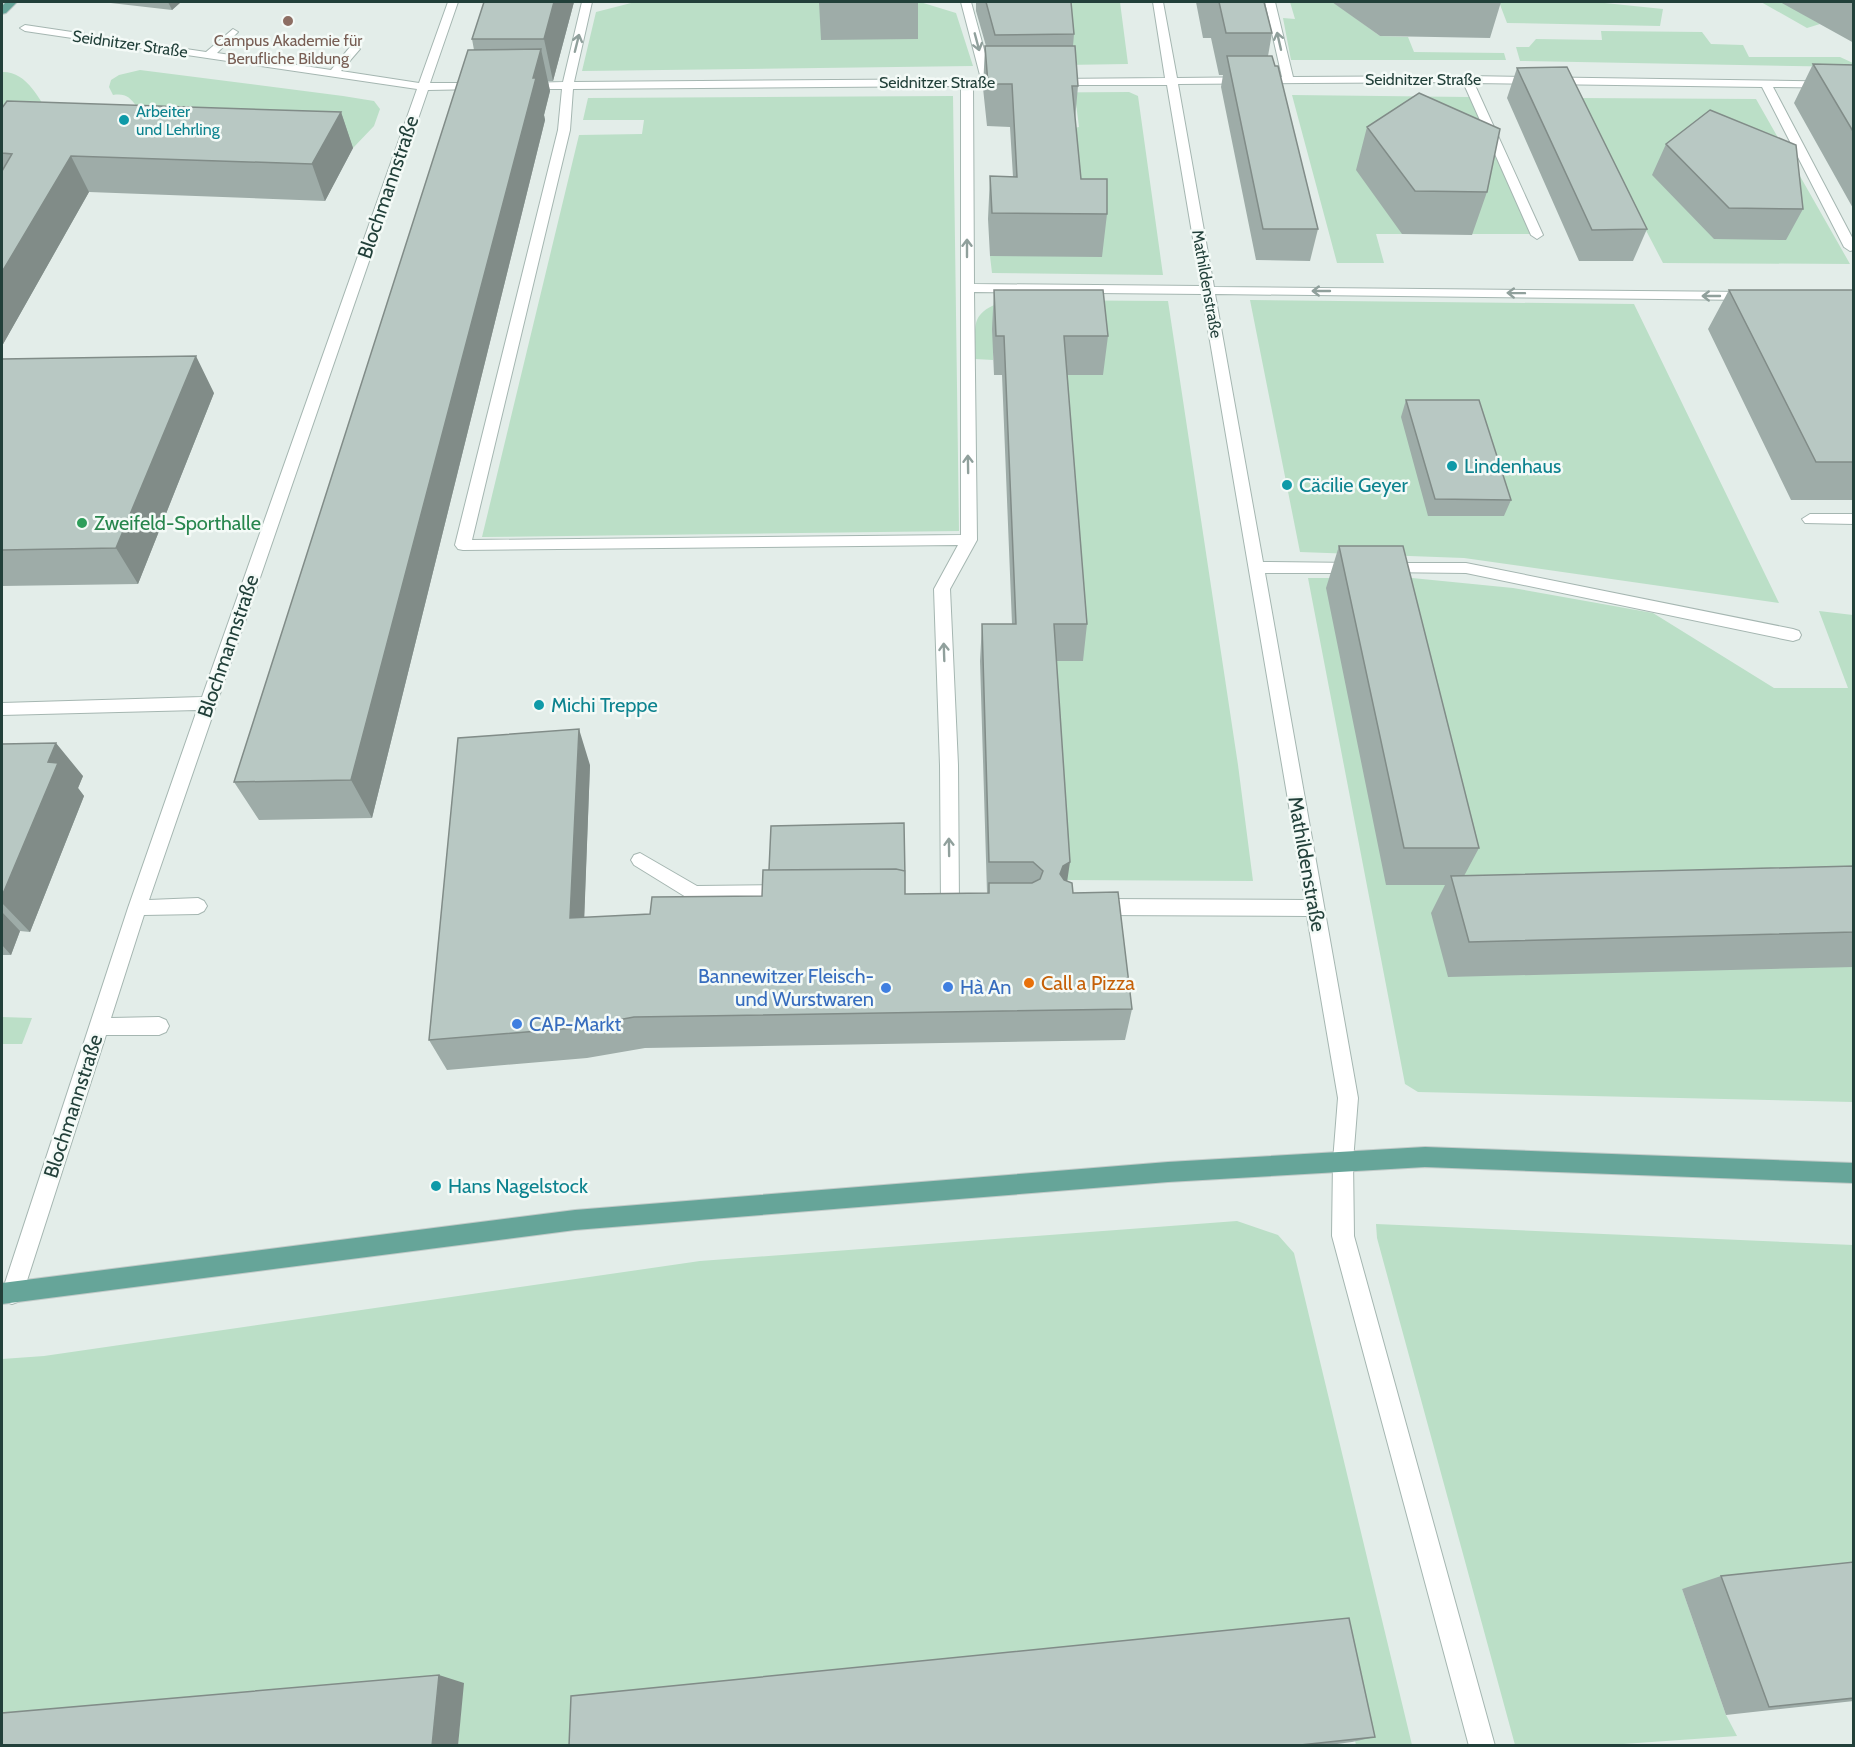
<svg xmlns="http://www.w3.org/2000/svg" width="1855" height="1747" font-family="Cabin,sans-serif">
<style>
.green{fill:#bbdfc7}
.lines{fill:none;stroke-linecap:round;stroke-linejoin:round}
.minor-casing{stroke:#a5b6b1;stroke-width:2}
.major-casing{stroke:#c1cac8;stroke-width:2}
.minor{fill:#fff;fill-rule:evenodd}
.major{fill:#66a599;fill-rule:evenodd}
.wall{fill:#9eaca8}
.shaded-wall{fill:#818c88}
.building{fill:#b8c8c3;stroke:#818c88;stroke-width:1.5}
.oneway{stroke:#90a09c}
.education-dot{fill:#8d6e63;stroke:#f4faf7;stroke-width:2}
.culture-dot{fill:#0f9aa8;stroke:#f4faf7;stroke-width:2}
.leisure-dot{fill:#2e9e5b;stroke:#f4faf7;stroke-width:2}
.food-dot{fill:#e8710a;stroke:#f4faf7;stroke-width:2}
.shop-dot{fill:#3f7fe0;stroke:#f4faf7;stroke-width:2}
.labels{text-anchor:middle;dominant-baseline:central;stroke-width:5;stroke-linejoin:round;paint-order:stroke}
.far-education-label{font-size:16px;fill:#785e54;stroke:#f4faf7}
.far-street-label{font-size:16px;fill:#22403a;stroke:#f4faf7}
.far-culture-label{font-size:16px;fill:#0d838f;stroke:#f4faf7;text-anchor:start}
.street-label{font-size:20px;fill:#22403a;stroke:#f4faf7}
.culture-label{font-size:20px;fill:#0d838f;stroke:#f4faf7;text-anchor:start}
.leisure-label{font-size:20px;fill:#27864d;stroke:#f4faf7;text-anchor:start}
.shop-label{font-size:20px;fill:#366cbe;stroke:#f4faf7;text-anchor:start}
.food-label{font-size:20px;fill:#c56008;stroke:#f4faf7;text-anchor:start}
</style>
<rect width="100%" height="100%" fill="#e3ede9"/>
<path class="green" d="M635 2H920L956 13 973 66 582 71 596 12Z
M1064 2H1120L1128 64 1000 66Z
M1290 2H1333L1380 36 1408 37 1414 52 1504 53 1506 60H1291L1283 18 1295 19Z
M1499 2H1595L1663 9 1660 26 1507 23Z
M1761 2H1818L1794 9 1820 24 1807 28Z
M1601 31 1702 32 1711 44 1743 45 1749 57H1840L1853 63V67L1520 61 1516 47H1529L1536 39 1602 40Z
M140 70 343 96 374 101 380 109 374 126 353 148 120 140 137 107C130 97 125 93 113 95L109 87 111 80 119 75Z
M2 72C27 71 40 100 51 118L2 126Z
M1129 92 1138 96 1163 275 992 273 990 256 1069 129 1079 127 1075 96 984 97V93Z
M1292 95 1469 97 1532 234H1376L1384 263H1337Z
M953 96 959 531 482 537 579 135 642 134 644 120H583L588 98Z
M1577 98 1756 99 1850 264 1663 263Z
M1006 300 1168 301 1238 765 1253 881 1063 880 1050 661H1082L993 329V360L975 359C976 323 968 314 1006 300Z
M1250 300 1634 304 1779 603 1464 558 1300 552Z
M1308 578H1412L1513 588 1653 613 1774 688H1848L1819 611 1853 615V1102L1418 1092 1405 1084Z
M2 1017 32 1018 22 1044H2Z
M1237 1221 1278 1235 1294 1253 1412 1745H1356L1329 1628 588 1745H458L463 1683 2 1725V1359L44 1356 700 1261Z
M1376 1224 1853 1245V1572L1682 1589 1726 1715 1737 1736 1609 1745H1515L1377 1238Z"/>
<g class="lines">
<defs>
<path id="minor" d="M448 2H458L430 83H481L487 86 481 89 428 90 149 900 198 898 204 901 207 906 204 911 198 914 144 915 111 1018 159 1017 166 1020 169 1026 166 1032 159 1035H106L23 1293 20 1301 12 1304 4 1301 2 1292 128 908 197 710 2 715V703L202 697 417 89 25 31 20 28 25 25 206 52 233 29 238 32 217 53 331 70 350 47 354 46 360 49 341 71 419 83Z
M582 2H592L574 82 981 79 961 2H971L992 79H1006L1012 82 1006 85 973 86 974 284 1201 286 1167 85H1054L1048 82 1054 79 1165 78 1153 2H1163L1177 78 1282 77 1265 2H1275L1293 77 1467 76 1854 82V88L1773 87 1854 241V250L1850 251 1844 247 1762 87 1474 83 1543 235 1537 239 1531 235 1463 82 1178 84 1214 287 1751 292 1758 296 1751 300 1215 294 1263 562 1356 563 1361 564 1364 568 1361 572 1356 573H1265L1358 1098 1353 1161 1354 1236 1495 1746H1469L1332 1236 1333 1161 1338 1098 1307 916 1098 915 1092 912 1089 907 1092 902 1098 899 1305 900 1202 294 974 292 977 540 950 589 958 765 959 906 956 911 950 914 944 911 941 906 940 765 934 589 958 545 463 550 458 549 455 545 558 130 562 89H526L520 86 526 83 563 82ZM961 86V535L472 540 570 130 573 89Z
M1810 514H1854V524L1805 523 1802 519Z
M1384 563H1466L1793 629 1799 631 1801 635 1799 639 1793 641 1466 573 1379 572 1376 568 1379 564Z
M640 853 697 886 785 885 791 888 794 893 791 898 785 901 694 902 634 865 631 860 634 855Z"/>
<path id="major" d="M6 2H17L6 13 2 14V6Z
M1425 1147 1854 1163V1183L1425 1167 1168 1182 575 1230 2 1304V1283L575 1210 1168 1162Z"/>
</defs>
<use href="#minor" class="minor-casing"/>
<use href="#major" class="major-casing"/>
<use href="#minor" class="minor"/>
<use href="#major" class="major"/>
</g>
<path class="wall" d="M102 2H181L172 10Z
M484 2H574L553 81H548L550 91 544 115 545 120 372 818 259 820 234 782 474 50 472 39Z
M819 2H918V39L821 40Z
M976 2H1071L1074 34 1073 46 1078 86 1075 120 1081 179 1107 214 1102 257 990 256 988 219 990 176 1013 177 1010 127 987 126 983 88 985 46H986L976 11Z
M1196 2H1264L1272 33 1268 56 1318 229 1310 261 1256 260 1221 87 1223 75H1219L1211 38H1203Z
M1332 2H1501L1490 38 1380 36Z
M1780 2H1854V43Z
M1813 64 1854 65V210L1794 103Z
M1517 68 1647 229 1633 261H1579L1507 98Z
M2 108 341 112 353 148 325 201 89 192 2 346Z
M1367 127 1487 192 1472 235 1402 234 1356 170Z
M1666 144 1803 209 1786 240 1714 239 1652 175Z
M994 290 1108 336 1103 375H1067L1087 624 1083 661H1056L1067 881 1132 1009 1125 1040 645 1048 587 1058 447 1070 429 1040 590 765 584 918 650 914 905 894 987 893 980 661 982 624H1012L1002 375H994L992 329Z
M1729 290H1854V500H1791L1708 329Z
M2 359 214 393 138 584 2 586Z
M1406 400 1511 500 1504 516H1428L1401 417Z
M1339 546 1479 848 1464 876 1854 866V967L1448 977 1431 913 1445 885H1386L1326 588Z
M2 744 83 776 78 788 84 796 30 932 20 931 11 955H2Z
M1854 1562V1701L1726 1715 1682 1589 1721 1576Z
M1375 1737 1352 1742 1322 1746H569Z"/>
<path class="shaded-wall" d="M168 2H181L172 10Z
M554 2H574L553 81 544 39Z
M541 49 550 91 544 115 545 120 372 818 351 780Z
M341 112 353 148 325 201 312 164Z
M71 156 89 192 2 346V272Z
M196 356 214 393 138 584 116 548Z
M579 729 590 765 583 951 570 918Z
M56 743 83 776 78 788 84 796 30 932 2 903V896L48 762Z
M1070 862 1065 896 1060 874 1063 866Z
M2 912 20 931 11 955 2 945Z
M439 1675 464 1683 458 1746H432Z"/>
<path class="building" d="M484 2H554L544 39H472Z
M986 2H1071L1074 34 995 35Z
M1219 2H1264L1272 33H1226Z
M985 46H1075L1078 86H1072L1081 179H1107V214L992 213 990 176 1017 177 1012 84H988Z
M541 49 533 78H536L351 780 234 782 468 50Z
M1227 56H1272L1275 66H1278L1318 229H1263Z
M1813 64 1854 65V133Z
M1567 67 1647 229 1592 230 1517 68Z
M1419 93 1500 129 1487 192 1415 191 1367 127Z
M7 101 341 112 312 164 71 156 2 272V171L12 154 2 153V108Z
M1710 110 1796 145 1803 209 1729 208 1666 144Z
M994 290H1103L1108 336H1064L1087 624H1054L1070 862 1063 866 1060 874 1064 880 1072 883 1073 893 1118 892 1132 1009 634 1017 574 1028 429 1040 458 738 579 729 570 918 650 914 652 897 762 896 763 870 896 869 905 871V894L989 893V883H1032L1040 879 1043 871 1033 862H989L982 624H1016L1004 336H996Z
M1729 290H1854V462H1816Z
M196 356 116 548 2 550V359Z
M1406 400H1479L1511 500 1435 499Z
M1339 546H1403L1479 848H1404Z
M56 743 48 762 58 763 2 896V744Z
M904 823 905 877V871L896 869 769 870 771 826Z
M1854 866V932L1469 942 1451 876Z
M1854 1562V1698L1769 1707 1721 1576Z
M1349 1618 1375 1737 1291 1746H569L571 1696Z
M439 1675 432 1746H2V1713Z"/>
<defs><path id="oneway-shaft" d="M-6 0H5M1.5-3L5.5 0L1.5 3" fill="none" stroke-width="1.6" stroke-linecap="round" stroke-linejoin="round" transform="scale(1.5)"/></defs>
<g class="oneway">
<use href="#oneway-shaft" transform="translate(1279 41) rotate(-103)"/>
<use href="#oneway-shaft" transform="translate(977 42) rotate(75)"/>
<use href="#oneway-shaft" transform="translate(577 43) rotate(-76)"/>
<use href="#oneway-shaft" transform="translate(967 248) rotate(-90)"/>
<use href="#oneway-shaft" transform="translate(1321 291) rotate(-180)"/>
<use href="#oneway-shaft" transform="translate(1516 293) rotate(-179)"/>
<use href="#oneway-shaft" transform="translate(1711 296) rotate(-180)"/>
<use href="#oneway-shaft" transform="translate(968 464) rotate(-91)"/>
<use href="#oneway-shaft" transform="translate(944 652) rotate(-92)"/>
<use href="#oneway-shaft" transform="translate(949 847) rotate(-91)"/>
</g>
<circle class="education-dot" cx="288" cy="21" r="6"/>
<g class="culture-dot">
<circle cx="124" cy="120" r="6"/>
<circle cx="1452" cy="466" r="6"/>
<circle cx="1287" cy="485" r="6"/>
<circle cx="539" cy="705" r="6"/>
<circle cx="436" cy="1186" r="6"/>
</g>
<circle class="leisure-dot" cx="82" cy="523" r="6"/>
<circle class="food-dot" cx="1029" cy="983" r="6"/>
<g class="shop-dot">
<circle cx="948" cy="987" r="6"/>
<circle cx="886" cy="988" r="6"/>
<circle cx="517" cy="1024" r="6"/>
</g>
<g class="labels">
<g class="far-education-label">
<text x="288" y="40">Campus Akademie für<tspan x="288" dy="18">Berufliche Bildung</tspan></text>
</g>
<g class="far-street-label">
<text transform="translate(130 44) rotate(8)">Seidnitzer Straße</text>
<text x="1423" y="79">Seidnitzer Straße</text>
<text x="937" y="82">Seidnitzer Straße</text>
<text transform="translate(1207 284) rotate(80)">Mathildenstraße</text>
</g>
<g class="far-culture-label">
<text x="136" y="111">Arbeiter<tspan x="136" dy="18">und Lehrling</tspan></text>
</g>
<g class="street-label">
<text transform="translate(388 187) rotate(-71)">Blochmannstraße</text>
<text transform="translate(228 646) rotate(-71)">Blochmannstraße</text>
<text transform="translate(1307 864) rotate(80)">Mathildenstraße</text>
<text transform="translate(73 1106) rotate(-72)">Blochmannstraße</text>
</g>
<g class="culture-label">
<text x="1464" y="466">Lindenhaus</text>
<text x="1299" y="485">Cäcilie Geyer</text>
<text x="551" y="705">Michi Treppe</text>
<text x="448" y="1186">Hans Nagelstock</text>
</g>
<g class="leisure-label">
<text x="94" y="523">Zweifeld-Sporthalle</text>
</g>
<g class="shop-label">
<text x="874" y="976" text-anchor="end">Bannewitzer Fleisch-<tspan x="874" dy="23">und Wurstwaren</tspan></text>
<text x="960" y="987">Hà An</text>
<text x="529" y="1024">CAP-Markt</text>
</g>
<g class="food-label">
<text x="1041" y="983">Call a Pizza</text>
</g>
</g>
<rect width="1855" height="1747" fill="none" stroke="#22403a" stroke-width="6"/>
</svg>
